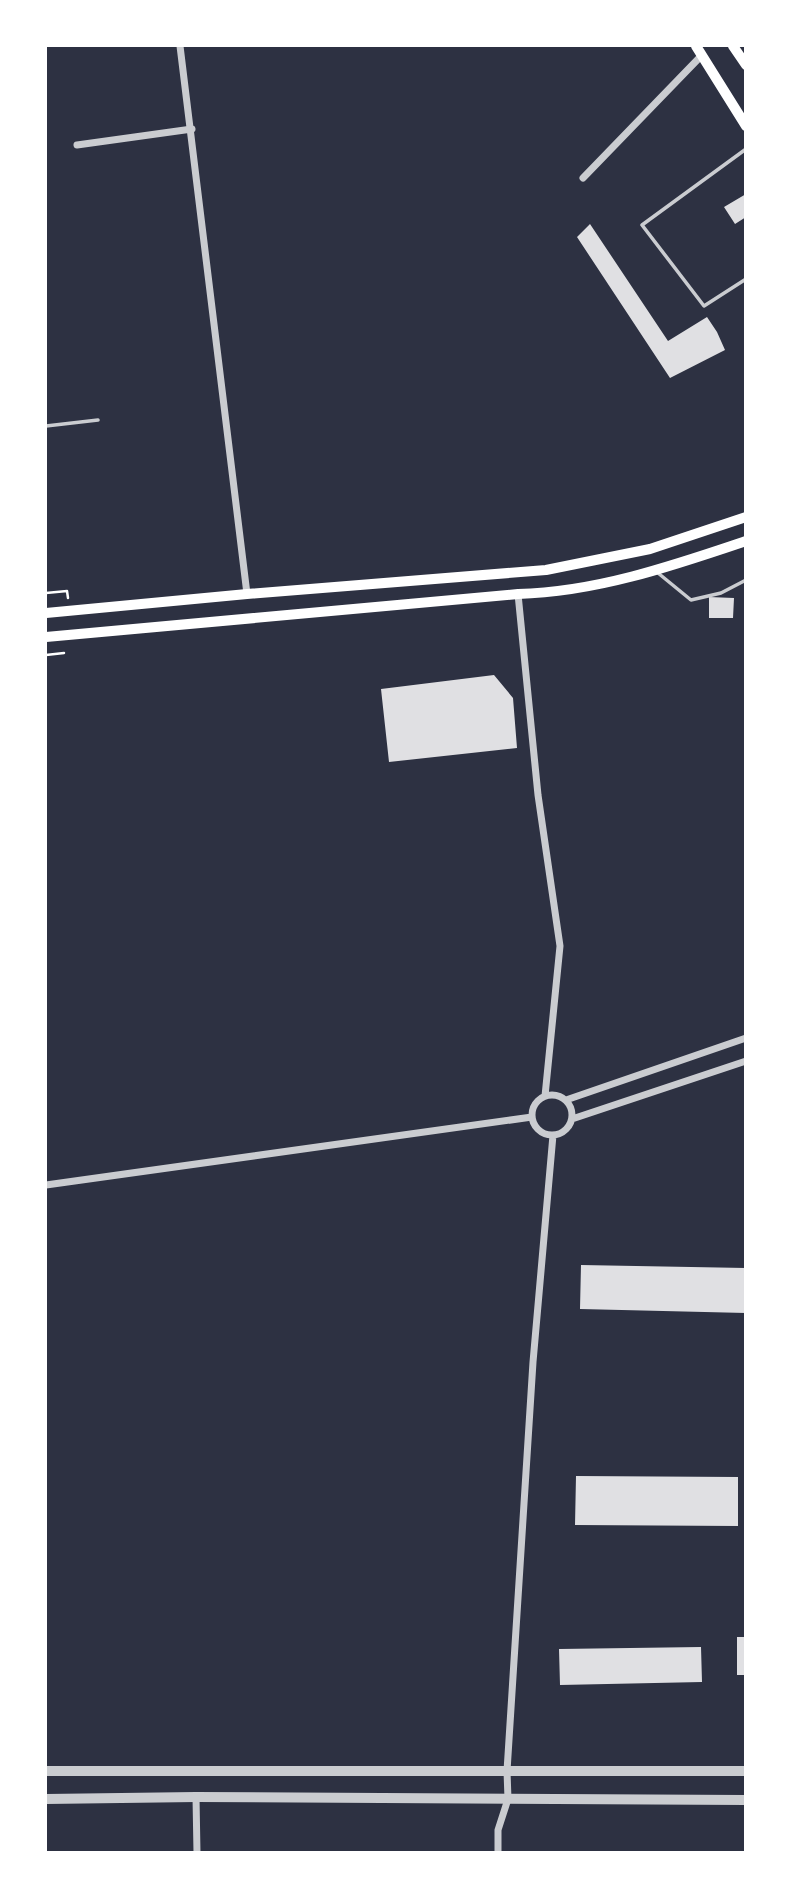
<svg xmlns="http://www.w3.org/2000/svg" width="791" height="1898" font-family="Arial,sans-serif">
<style>
.building{fill:#e0e0e3}
.lines{fill:none;stroke-linecap:round;stroke-linejoin:round}
.path{stroke:#fff;stroke-width:2.5}
.service{stroke:#caccd0;stroke-width:3.5}
.minor{stroke:#caccd0;stroke-width:7}
.tertiary{stroke:#caccd0;stroke-width:10}
.secondary{stroke:#fff;stroke-width:10}
</style>
<rect width="100%" height="100%" fill="#2d3142"/>
<path class="building" d="M746 194V217L735 224 724 207Z
M590 224 668 341 707 317 717 332 725 350 670 378 577 237Z
M709 597 734 598 733 618H709Z
M494 675 513 698 517 748 389 762 381 689Z
M581 1265 746 1268V1313L580 1309Z
M576 1476 738 1477V1526L575 1525Z
M737 1637H746V1675H737Z
M701 1647 702 1682 560 1685 559 1649Z"/>
<g class="lines">
<path class="path" d="M46 593 67 591 68 598
M46 655 64 653"/>
<path class="service" d="M746 149 642 225 704 306 746 279
M46 426 98 420
M658 573 691 600 721 593 746 580"/>
<path class="minor" d="M180 46 247 594
M77 145 192 129
M583 178 702 55
M518 594 538 795 560 946 545 1096
M532 1115a20 20 0 1 1 40 0a20 20 0 1 1-40 0Z
M566 1100 746 1038
M572 1119 746 1061
M46 1185 532 1117
M196 1797 197 1853
M498 1853V1830L508 1799 507 1771 533 1362 553 1135"/>
<path class="tertiary" d="M46 1771H746
M46 1799 196 1797 746 1800"/>
<path class="secondary" d="M696 46 746 126
M733 46 746 65
M46 613 247 594 546 570 650 549 746 517
M46 637 518 594C596 592 672 566 746 541"/>
</g>
<rect width="791" height="1898" fill="none" stroke="#ffffff" stroke-width="94"/>
</svg>
